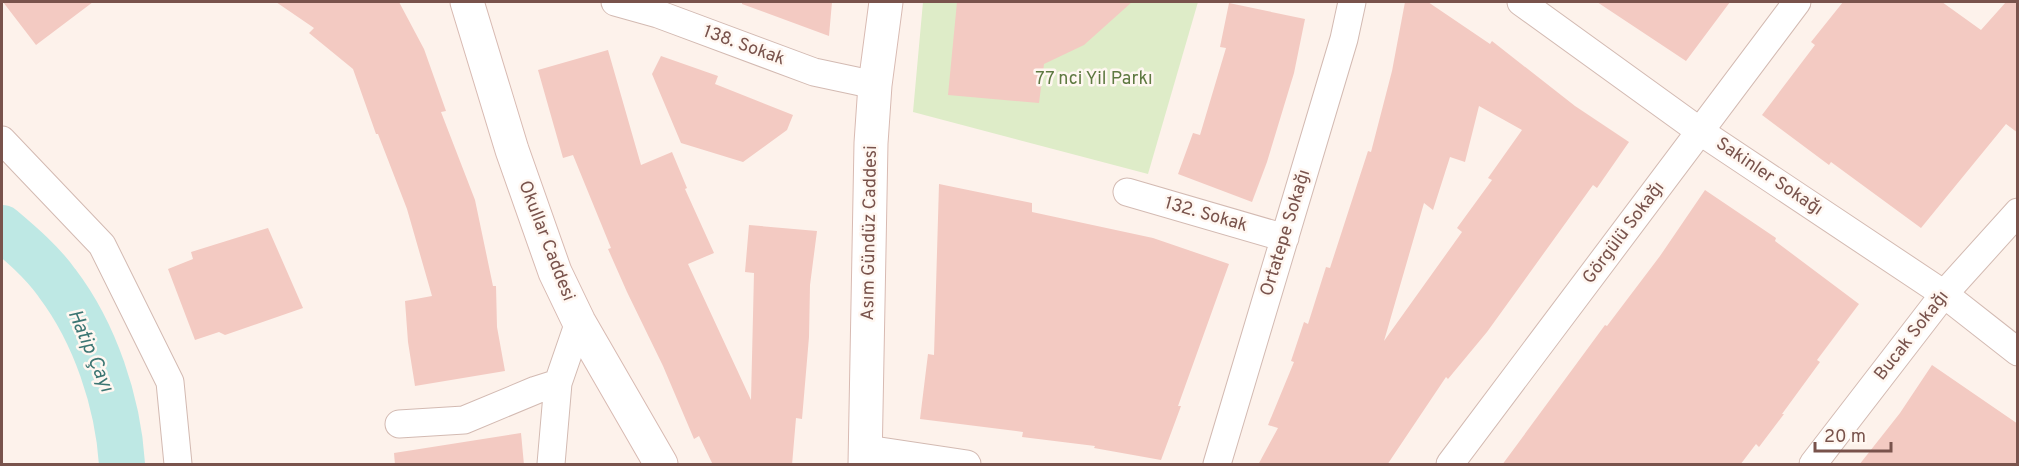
<svg xmlns="http://www.w3.org/2000/svg" width="2019" height="466" font-family="Overpass,sans-serif">
<style>
.green{fill:#deecc8}
.lines{fill:none;stroke-linecap:round;stroke-linejoin:round}
.river{stroke:#bee8e4;stroke-width:46}
.building{fill:#f3cac2;fill-rule:evenodd}
.street-casing{stroke:#d3bab2;stroke-width:29}
.secondary-casing{stroke:#d8bab2;stroke-width:35}
.street{stroke:#fff;stroke-width:27}
.secondary{stroke:#fff;stroke-width:33}
.labels{text-anchor:middle;dominant-baseline:central;stroke-width:5;stroke-linejoin:round;paint-order:stroke}
.street-label{font-size:18px;fill:#79534c;stroke:#fff7f1}
.park-label{font-size:18px;fill:#5e7941;stroke:#fff7f1}
.water-label{font-size:20px;font-style:italic;fill:#3c7673;stroke:#fff7f1}
</style>
<rect width="100%" height="100%" fill="#fdf2eb"/>
<path class="green" d="M923 2H1198L1148 174 913 112Z"/>
<g class="lines">
<path class="river" d="M2 228C22 245 42 262 57 283 95 333 118 402 122 464"/>
</g>
<path class="building" d="M3 2H93L36 45Z
M276 2H399L424 49 446 111 441 112 475 200 493 286H496L497 327 505 371 415 386 408 342 405 301 432 296 407 209 378 134H376L353 69 309 33 314 28Z
M742 2H832L829 36 742 4Z
M957 2H1132L1084 45 1044 64 1039 103 948 95Z
M1405 2H1428L1490 44 1492 41 1575 106 1629 142 1597 188 1593 185 1487 332 1448 379 1446 377 1387 465H1258L1278 428 1268 425 1294 362 1291 361 1304 322 1308 324 1326 267 1330 268 1368 151 1371 152 1392 71ZM1479 106 1522 130 1488 178 1492 180 1457 228 1462 232 1384 341 1424 203 1433 210 1450 157 1465 162Z
M1597 2H1730L1686 61Z
M1843 2H1942L1981 30 2006 2H2018V133L2006 124 1921 228 1831 162 1829 165 1762 115 1815 45 1811 42Z
M1229 3 1305 19 1294 73 1267 162 1252 202 1178 174 1193 133 1200 135 1226 48 1220 47Z
M608 50 641 165 672 152 687 188 685 189 714 253 688 264 751 400 754 273 745 272 749 225 817 231 810 285 809 337 802 419 796 418 792 465H713L699 436 694 439 663 366 627 292 608 249 611 248 573 155 563 158 538 70Z
M661 56 718 76 715 84 793 115 787 130 743 162 681 143 652 74Z
M939 184 1032 203V212L1153 238 1229 264 1178 406H1181L1161 460 1094 448 1095 446 1022 437 1023 432 920 419 928 354 934 355Z
M1705 190 1776 238 1775 241 1859 304 1817 360 1820 362 1782 414H1784L1759 447 1756 444 1740 465H1502L1605 325 1607 326 1660 256Z
M268 228 303 308 225 335 219 332 195 340 168 269 193 259 191 252Z
M1932 365 2018 424V465H1859L1900 413Z
M521 433 524 465H395L394 453Z"/>
<g class="lines">
<defs>
<path id="street" d="M615 2 658 14 814 72 875 85
M1521 2 1701 132 1944 294 2018 352
M2 140 102 245 170 382 178 464
M1127 192 1285 238
M399 424 464 420 536 390 558 383
M867 449 967 464
M551 464 558 383 579 322
M1217 464 1344 39 1352 2
M1450 464 1797 2
M1813 464 1944 294 2018 212"/>
<path id="secondary" d="M467 2 512 150 555 272 579 322 661 464
M865 464 871 143 875 85 886 2"/>
</defs>
<use href="#street" class="street-casing"/>
<use href="#secondary" class="secondary-casing"/>
<use href="#street" class="street"/>
<use href="#secondary" class="secondary"/>
</g>
<g class="labels">
<g class="street-label">
<text transform="translate(744 46) rotate(20)">138. Sokak</text>
<text transform="translate(1769 177) rotate(34)">Sakinler Sokağı</text>
<text transform="translate(1206 215) rotate(16)">132. Sokak</text>
<text transform="translate(870 233) rotate(-89)">Asım Gündüz Caddesi</text>
<text transform="translate(1286 233) rotate(-73)">Ortatepe Sokağı</text>
<text transform="translate(1624 233) rotate(-53)">Görgülü Sokağı</text>
<text transform="translate(546 241) rotate(69)">Okullar Caddesi</text>
<text transform="translate(1912 336) rotate(-52)">Bucak Sokağı</text>
</g>
<g class="park-label">
<text x="1094" y="79">77 nci Yil Parkı</text>
</g>
<g class="water-label">
<text transform="translate(90 351) rotate(67)">Hatip Çayı</text>
</g>
</g>
<rect width="2019" height="466" fill="none" stroke="#79534c" stroke-width="6"/>
<path d="M1815 442v9h76v-9" fill="none" stroke="#79534c" stroke-width="3"/>
<text x="1824" y="442" font-size="18" fill="#79534c" stroke="#fff7f1" stroke-width="4.5" paint-order="stroke">20 m</text>
</svg>
